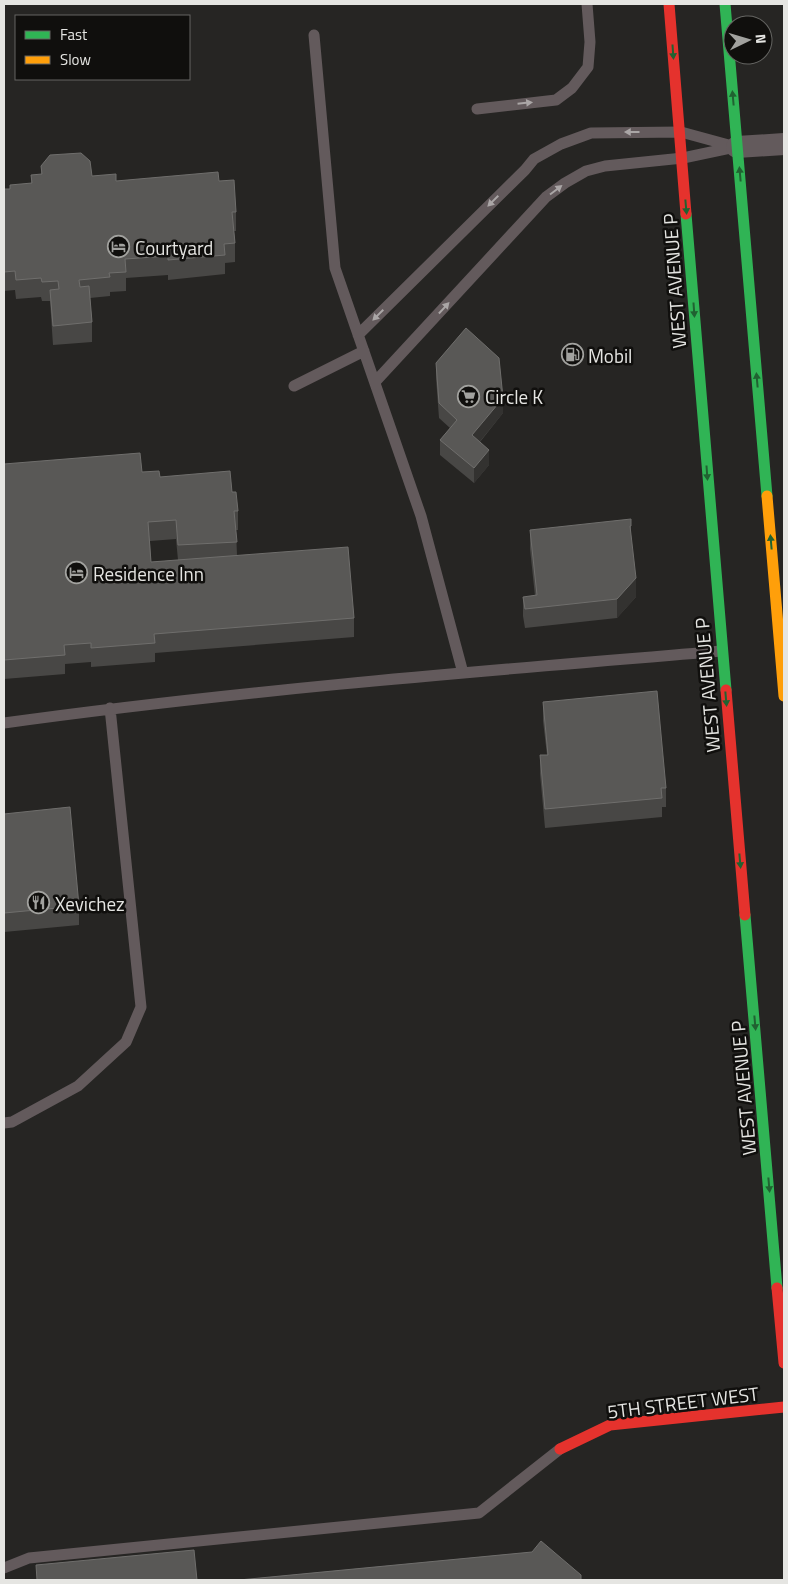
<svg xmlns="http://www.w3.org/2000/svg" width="788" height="1584" font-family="'Titillium Web',sans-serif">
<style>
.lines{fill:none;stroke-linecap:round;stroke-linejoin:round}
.lane{stroke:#635a5c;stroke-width:11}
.street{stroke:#635a5c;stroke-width:22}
.fast{stroke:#30b455;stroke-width:11}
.slow{stroke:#ff9f0a;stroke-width:11}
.jam{stroke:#e5322d;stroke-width:11}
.wall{fill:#484745;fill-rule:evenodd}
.shaded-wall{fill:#333230}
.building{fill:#595856;stroke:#6f6e6c}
.oneway{fill:#206231}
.oneway2{fill:#aaa6a6}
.labels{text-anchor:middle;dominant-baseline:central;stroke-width:5;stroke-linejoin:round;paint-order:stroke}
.poi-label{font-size:19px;fill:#e5e5e2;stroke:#100f0d;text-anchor:start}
.street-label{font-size:19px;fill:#e5e5e2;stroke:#100f0d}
</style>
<rect width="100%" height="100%" fill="#262523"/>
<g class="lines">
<path class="lane" d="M314 35 335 268 421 516 463 673
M477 109 556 100 572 88 588 67 590 42 587 4
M358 335 525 170 534 159 561 144 591 133 681 132 736 147
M375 382 546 197 565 183 586 171 605 166 683 158 735 147
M294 386 364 351
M4 723C242 690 482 671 722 651
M4 1123 12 1122 78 1086 126 1042 141 1007 110 708
M4 1568 29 1558 479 1513 560 1449"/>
<path class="street" d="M737 147 784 144"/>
<path class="fast" d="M725 4 767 496
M686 214 726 690
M745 915 777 1288"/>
<path class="slow" d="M767 496 784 696"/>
<path class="jam" d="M669 4 686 214
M726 690 745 915
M777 1288 784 1363
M560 1449 610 1425 784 1407"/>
</g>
<path class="wall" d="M41 166 116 181H219L236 212V231H234L235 243V262L225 263V274L168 280V275L126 278V291L110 292V296L90 298 92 322V342L53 345 50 301H42L41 297 16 299 15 290 4 291V189H10L31 183V175H41Z
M436 363 503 413 480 442 489 465 474 483 440 455V440L450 428 439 418 436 378Z
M4 464 142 472 160 477 232 492 238 511V530H236L237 555 354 618V637L155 653V662L91 667V662L65 664V674L4 679ZM176 539 178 560 151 562 150 541Z
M631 526V542L636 597 617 618 525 628 523 616V597L535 596 530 549V530Z
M543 702 666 788V807H662V817L545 828 540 774V755H547L543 721Z
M4 814 79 906V925L4 932Z"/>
<path class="shaded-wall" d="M503 398V413L472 451V435Z
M489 450V465L474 483V468Z
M636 578V597L617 618V599Z"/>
<path class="building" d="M81 153 90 161 92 176 116 174V181L218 172 219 181 234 180 236 212H232L235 243 224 244 225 255 168 260V256L125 259 126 272 109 273 110 277 79 280 80 287 89 286 92 322 53 326 50 290 59 289 58 281 42 282 41 278 16 280 15 271 4 272V189H10V185L32 183 31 175 42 174 41 166 50 155Z
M466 328 499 358 503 398 472 435 489 450 474 468 440 440 457 420 439 403 436 363Z
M140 453 142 472 159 471 160 477 230 471 232 492H236L238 511H234L237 542 178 545 176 520 148 522 151 562 348 547 354 618 154 634 155 643 91 648V643L64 645 65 655 4 660V464Z
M631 519V526H630L636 578 617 599 525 609 523 597 537 595 530 530Z
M657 691 666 788H661L662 798 545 809 540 755H548L543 702Z
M70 807 79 906 4 913V814Z
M541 1541 581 1575V1580H239L532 1552Z
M194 1550 197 1580H37L36 1565Z"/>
<defs><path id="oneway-solid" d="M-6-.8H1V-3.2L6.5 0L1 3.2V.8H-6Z" transform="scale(1.25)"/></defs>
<g class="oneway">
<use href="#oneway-solid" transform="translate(673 52) rotate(86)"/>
<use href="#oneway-solid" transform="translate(733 98) rotate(-95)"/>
<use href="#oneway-solid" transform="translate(740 174) rotate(-95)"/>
<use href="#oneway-solid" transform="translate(686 207) rotate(85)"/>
<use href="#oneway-solid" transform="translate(694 310) rotate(86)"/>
<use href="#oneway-solid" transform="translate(757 380) rotate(-95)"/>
<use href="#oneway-solid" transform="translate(707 473) rotate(86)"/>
<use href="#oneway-solid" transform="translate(771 542) rotate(-95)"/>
<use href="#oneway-solid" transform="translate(726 699) rotate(85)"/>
<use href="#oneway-solid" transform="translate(740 861) rotate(85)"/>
<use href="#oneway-solid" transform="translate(755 1023) rotate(85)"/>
<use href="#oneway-solid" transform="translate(769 1185) rotate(85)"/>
</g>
<g class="oneway2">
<use href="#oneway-solid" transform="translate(525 103) rotate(-6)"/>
<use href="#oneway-solid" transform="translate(632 132) rotate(-180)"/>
<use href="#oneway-solid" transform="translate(556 190) rotate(-37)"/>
<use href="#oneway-solid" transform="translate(493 201) rotate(135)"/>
<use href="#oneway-solid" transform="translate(444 308) rotate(-47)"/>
<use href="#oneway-solid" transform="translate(378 315) rotate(135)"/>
</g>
<defs>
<symbol id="hotel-ring" viewBox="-11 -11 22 22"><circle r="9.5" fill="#100f0d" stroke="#a2a29f" stroke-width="1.5"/><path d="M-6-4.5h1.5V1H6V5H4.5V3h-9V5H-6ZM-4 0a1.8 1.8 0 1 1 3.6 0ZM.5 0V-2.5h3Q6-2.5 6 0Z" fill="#a2a29f"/></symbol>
<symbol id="fuel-ring" viewBox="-11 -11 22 22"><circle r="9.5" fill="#100f0d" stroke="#a2a29f" stroke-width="1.5"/><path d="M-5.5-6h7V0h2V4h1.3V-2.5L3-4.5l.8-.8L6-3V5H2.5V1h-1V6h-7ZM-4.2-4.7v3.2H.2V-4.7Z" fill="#a2a29f"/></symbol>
<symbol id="supermarket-ring" viewBox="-11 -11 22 22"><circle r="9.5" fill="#100f0d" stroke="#a2a29f" stroke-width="1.5"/><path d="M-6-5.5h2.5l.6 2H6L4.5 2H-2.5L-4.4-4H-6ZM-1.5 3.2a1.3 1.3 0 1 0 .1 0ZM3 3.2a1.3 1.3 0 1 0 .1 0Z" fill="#a2a29f"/></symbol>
<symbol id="restaurant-ring" viewBox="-11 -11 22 22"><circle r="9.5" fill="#100f0d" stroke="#a2a29f" stroke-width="1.5"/><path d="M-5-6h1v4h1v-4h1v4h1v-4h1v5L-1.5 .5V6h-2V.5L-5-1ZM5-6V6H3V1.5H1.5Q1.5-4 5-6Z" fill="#a2a29f"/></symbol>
</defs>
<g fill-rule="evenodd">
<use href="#hotel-ring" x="106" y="234" width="25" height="25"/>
<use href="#fuel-ring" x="560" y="342" width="25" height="25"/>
<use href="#supermarket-ring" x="456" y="384" width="25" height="25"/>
<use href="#hotel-ring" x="64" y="560" width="25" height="25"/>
<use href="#restaurant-ring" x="26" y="890" width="25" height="25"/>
</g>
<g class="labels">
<g class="poi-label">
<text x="135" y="247">Courtyard</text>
<text x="588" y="355">Mobil</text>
<text x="485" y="396">Circle K</text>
<text x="93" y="573">Residence Inn</text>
<text x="55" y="903">Xevichez</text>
</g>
<g class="street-label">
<text transform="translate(674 281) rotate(-94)">WEST AVENUE P</text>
<text transform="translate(707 685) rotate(-95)">WEST AVENUE P</text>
<text transform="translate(743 1088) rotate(-95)">WEST AVENUE P</text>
<text transform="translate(683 1402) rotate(-7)">5TH STREET WEST</text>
</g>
</g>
<rect width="788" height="1584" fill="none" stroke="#e5e5e2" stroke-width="10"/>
<rect x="15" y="15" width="175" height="65" fill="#100f0d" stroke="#656562"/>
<rect x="25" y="31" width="25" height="8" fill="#30b455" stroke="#656562"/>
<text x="60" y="40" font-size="15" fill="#e5e5e2">Fast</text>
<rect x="25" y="56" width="25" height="8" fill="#ff9f0a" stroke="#656562"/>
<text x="60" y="65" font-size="15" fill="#e5e5e2">Slow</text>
<g transform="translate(748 40) rotate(85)"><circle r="24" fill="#100f0d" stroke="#656562"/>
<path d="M0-4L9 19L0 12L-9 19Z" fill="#a2a29f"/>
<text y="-8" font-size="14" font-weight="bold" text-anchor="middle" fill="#e5e5e2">N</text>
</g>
</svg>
